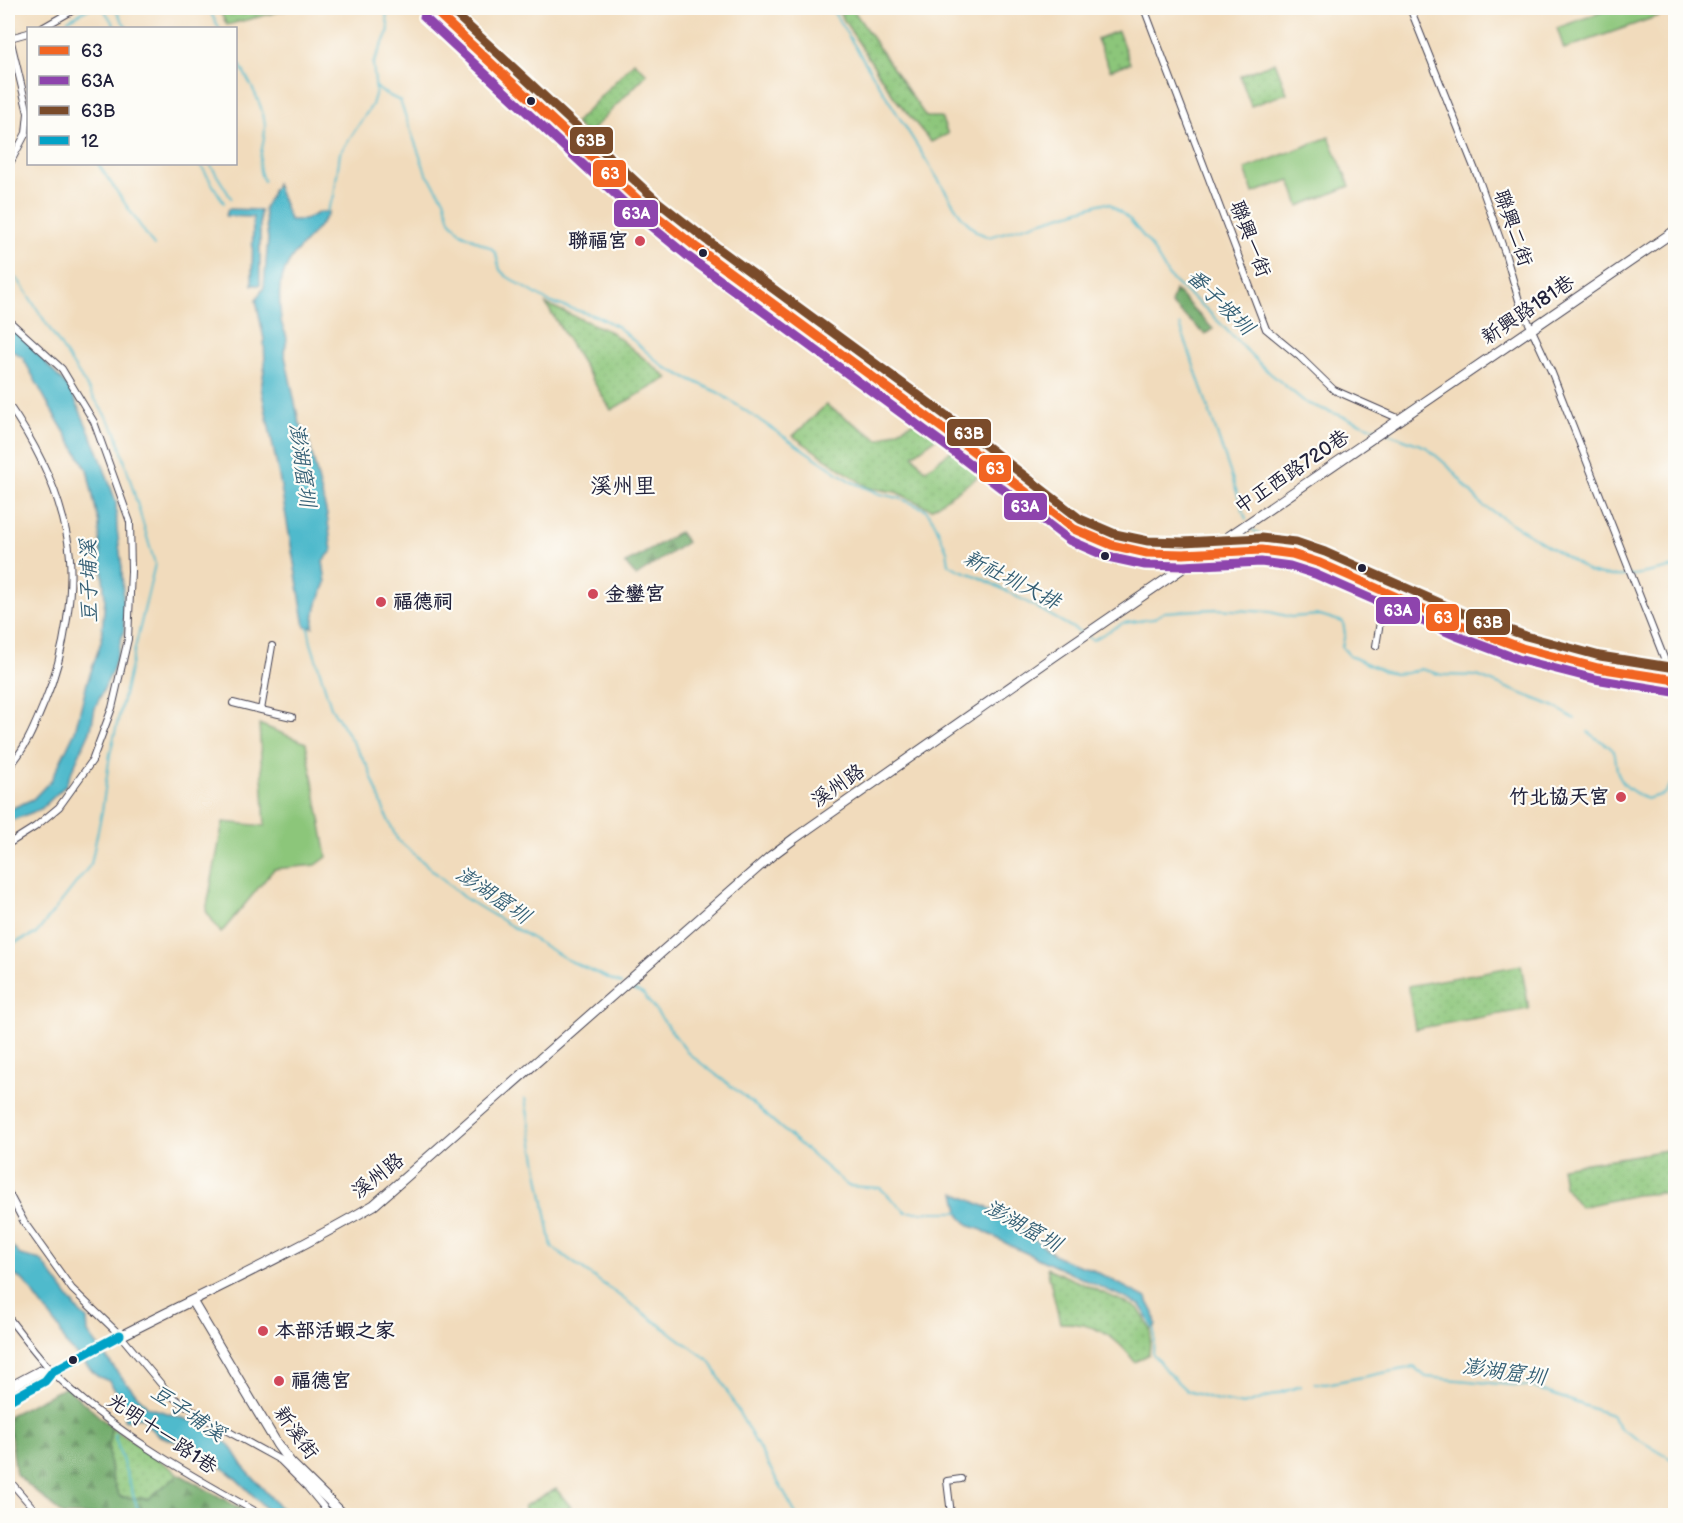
<svg xmlns="http://www.w3.org/2000/svg" width="1683" height="1523" font-family="'Balsamiq Sans','LXGW WenKai TC',sans-serif">
<style>
.grass{fill:url(#grass-dots);stroke:#57745a;stroke-width:1.5}
.forest{fill:url(#forest-firs);stroke:#4a6652;stroke-width:1.5}
.garden{fill:#8cc67a;stroke:#57745a;stroke-width:1.5}
.water{fill:#50bacc;stroke:#396e84;stroke-width:1.5}
.lines{fill:none;stroke-linecap:round;stroke-linejoin:round}
.stream{stroke:#50bacc;stroke-width:2}
.street-casing{stroke:#413e4e;stroke-width:8}
.secondary-casing{stroke:#413e4e;stroke-width:11}
.street{stroke:#fff;stroke-width:6}
.secondary{stroke:#fff;stroke-width:9}
.bus-1-casing{stroke:#fdfcf7;stroke-width:14}
.bus-2-casing{stroke:#fdfcf7;stroke-width:14}
.bus-3-casing{stroke:#fdfcf7;stroke-width:14}
.bus-4-casing{stroke:#fdfcf7;stroke-width:14}
.bus-1{stroke:#f26522;stroke-width:9}
.bus-2{stroke:#8e44ad;stroke-width:9}
.bus-3{stroke:#7a4b2a;stroke-width:9}
.bus-4{stroke:#02a2c7;stroke-width:9}
.bus-dot{fill:#22223b;stroke:#fdfcf7;stroke-width:2}
.poi-dot{fill:#d1495b;stroke:#fdfcf7;stroke-width:2}
.labels{text-anchor:middle;dominant-baseline:central;stroke-width:4.5;stroke-linejoin:round;paint-order:stroke}
.street-label{font-size:20px;fill:#22223b;stroke:#fdfcf7}
.poi-label{font-size:20px;font-weight:bold;fill:#22223b;stroke:#fdfcf7;text-anchor:start}
.water-label{font-size:21px;font-style:italic;fill:#345f75;stroke:#fdfcf7}
.quarter-label{font-size:22px;fill:#22223b;stroke:#fdfcf7}
.line-badge{stroke:#fdfcf7;stroke-width:2}
.badge-label{font-size:16px;text-anchor:middle;font-weight:bold;fill:#fff}
</style>
<defs>
<pattern id="grass-dots" width="8" height="8" patternUnits="userSpaceOnUse" patternTransform="scale(1.5)"><rect width="8" height="8" fill="#8cc67a"/><path d="M2 2h.1M6 6h.1" fill="none" stroke="#78aa6a" stroke-width="1.8" stroke-linecap="round"/></pattern>
<pattern id="forest-firs" width="22" height="20" patternUnits="userSpaceOnUse" patternTransform="scale(1.5)"><rect width="22" height="20" fill="#71ab6a"/><path d="M5 1l3.5 6h-7zM16 11l3.5 6h-7z" fill="#5c8b58"/></pattern>
</defs>
<rect width="100%" height="100%" fill="#fdfcf7"/>
<filter id="ink" filterUnits="userSpaceOnUse"><feTurbulence type="fractalNoise" baseFrequency=".0167" numOctaves="2"/><feDisplacementMap in="SourceGraphic" scale="12" xChannelSelector="R" yChannelSelector="G"/><feConvolveMatrix kernelMatrix="1 2 1 2 8 2 1 2 1" color-interpolation-filters="sRGB"/></filter>
<filter id="wash" filterUnits="userSpaceOnUse"><feTurbulence type="fractalNoise" baseFrequency=".008" numOctaves="4" result="noise"/><feDisplacementMap in="SourceGraphic" scale="24" xChannelSelector="R" yChannelSelector="G"/><feGaussianBlur stdDeviation="1.35" result="paint"/><feColorMatrix in="noise" values="0 0 0 0 0 0 0 0 0 0 0 0 0 0 0 0 0 1.4 0 .05"/><feComposite in="paint" operator="in"/></filter>
<g filter="url(#wash)">
<rect width="100%" height="100%" fill="#f1dbbc"/>
<path class="grass" d="M218 8H293L227 25Z
M836 8H852L926 117H941L948 134 931 142 894 97Z
M1118 31 1130 63 1110 70 1097 39Z
M634 62 647 74 587 135 575 123Z
M1275 62 1287 93 1251 106 1240 76Z
M546 304 611 332 668 378 611 410Z
M826 405 879 440 918 420 939 436 913 455 925 470 954 449 983 469 975 479 931 509 896 492 869 488 793 436Z
M1521 965 1529 1009 1415 1029 1408 986Z
M1674 1149 1675 1192 1636 1195 1580 1207 1564 1186 1561 1167Z
M1047 1268 1138 1308 1151 1329 1149 1354 1135 1362C1116 1336 1094 1322 1060 1323Z
M111 1427 179 1474 148 1499 120 1497C108 1476 107 1451 111 1427Z
M556 1489 571 1507 557 1515H527L524 1506Z"/>
<path class="forest" d="M1175 290 1213 329 1205 334 1171 304Z
M679 532 687 542 636 576 625 563 638 557Z
M66 1387 111 1427C107 1451 108 1476 120 1497L148 1499 179 1474 252 1515H63L16 1474 8 1416Z"/>
<path class="garden" d="M1613 8H1660L1658 9 1661 15 1564 49 1557 28Z
M1329 137 1350 186 1299 206 1290 180 1253 193 1245 169Z
M259 724 306 743 327 857 316 865 274 869 221 933 206 911 223 822 265 826Z"/>
<path class="water" d="M276 184 290 220H304L320 212H329C315 237 288 252 281 282 278 292 280 309 281 320 283 335 291 332 284 351L299 422 307 434 327 515 332 551 323 561 326 583 316 607 313 627 305 626 279 476 261 388 265 365 264 339 256 300 264 287 268 239 264 209Z
M228 209 260 210V285H252L253 217 226 216Z
M8 324 25 340 71 391 98 451 116 502 117 529 122 568 124 630 113 669 95 708 91 729 65 786 41 809 8 822V810L33 799 52 779 75 731 87 683 101 642 105 598 100 548 99 524 87 469 53 413 23 358 8 347Z
M955 1193 1008 1217 1049 1251 1066 1261 1091 1269 1146 1298 1154 1313 1156 1325 1154 1328 1140 1305 1013 1247 982 1230 970 1226 960 1216Z
M8 1242 20 1255 41 1260 80 1313 87 1319 88 1333 121 1377 148 1407 195 1422 231 1446 246 1470 287 1515H272C249 1491 223 1463 193 1448 171 1437 157 1443 143 1418L137 1417 127 1421 124 1420 127 1408 109 1381 97 1376 65 1343 59 1328 24 1281 8 1271Z"/>
<g class="lines">
<path class="stream" d="M9 8 17 33
M103 8 116 28
M114 8 127 28
M208 8 219 28
M831 8 961 216 977 232 989 237 1103 203 1110 204 1129 219 1149 243 1168 275 1176 284 1206 309 1265 369 1306 403 1380 430
M68 20 90 8
M236 58C246 76 264 105 265 126 266 145 253 164 264 181
M375 86 382 92 400 101 426 173 444 199 450 220 461 233 491 248 496 254 500 270 506 276 549 302 599 317 618 327 664 367 719 393 850 481 880 494 899 498 925 509 934 521 947 551 949 564C959 572 972 573 983 579 1017 596 1050 615 1083 634
M98 164 154 246
M200 164 224 203
M210 164 231 198
M325 215 334 196 340 153 372 105 376 91 373 64 389 30 385 8
M8 273 19 281 116 432 155 564 110 754 102 811 91 864 36 934 8 945
M1180 325 1246 519
M1385 432 1426 447 1448 466 1482 505 1590 572C1618 582 1647 572 1676 567
M1251 529 1278 545 1317 555
M308 626 311 643 331 707 368 767 385 813 397 839 463 897 568 960 621 984
M1088 637 1093 640 1123 623 1153 619 1164 612 1216 609 1270 612 1291 617 1320 615 1343 622 1345 634 1342 647 1350 656 1385 672 1394 674 1407 673 1421 669 1442 675 1477 676 1555 707 1575 719
M1588 732C1595 739 1611 745 1614 752 1616 757 1616 765 1617 770 1621 786 1632 791 1646 799L1664 794 1676 777
M626 987 643 994 689 1054 744 1096 848 1186 880 1188 906 1212H961
M525 1099 552 1247 710 1361 797 1516
M1149 1320 1154 1330 1153 1354 1167 1372 1187 1391 1214 1399 1243 1405 1301 1386
M1314 1383 1326 1384 1414 1367 1426 1377 1532 1387 1611 1415 1621 1429 1676 1462
M116 1434 115 1437 140 1516"/>
</g>
</g>
<g filter="url(#ink)">
<g class="lines">
<defs>
<path id="street" d="M1144 8 1266 329 1300 357 1334 390 1400 419
M1410 8 1479 180 1505 253 1520 304 1552 373 1666 663 1668 679
M42 28 77 8
M8 167 26 133 28 113 10 38 28 33
M8 320 62 369 94 422 130 522 131 571 128 639 112 708 92 761 59 807 35 827 8 844
M8 404C35 443 58 488 67 536 77 584 64 656 45 701 35 725 26 749 8 768
M1376 646 1381 616 1390 594
M233 703 261 710 272 646
M261 710 292 717
M8 1192 24 1222 72 1289 120 1335 171 1396 211 1422 280 1460 307 1487 331 1516
M8 1317C22 1335 36 1354 52 1371 107 1428 184 1472 253 1510L259 1516
M8 1479 40 1516
M951 1514 947 1481 961 1479"/>
<path id="secondary" d="M432 8 649 210 697 248 956 438 1074 529C1128 558 1164 556 1224 552 1243 551 1264 549 1283 552 1308 556 1332 569 1356 579 1394 596 1433 614 1473 630 1538 656 1605 672 1676 680
M192 1301 277 1444 290 1462 345 1516
M8 1388 40 1371H53
M8 1401 45 1381 53 1371C159 1314 270 1266 374 1205L771 856 795 838 1053 657 1676 230"/>
</defs>
<use href="#street" class="street-casing"/>
<use href="#secondary" class="secondary-casing"/>
<use href="#street" class="street"/>
<use href="#secondary" class="secondary"/>
<defs>
<path id="bus-1" d="M432 8 649 210 697 248 956 438 1074 529 1112 545 1147 553 1183 554 1261 550 1292 554 1320 563 1458 624 1522 648 1598 668 1676 680"/>
<path id="bus-2" d="M424 17 642 219 690 258 949 448 1069 540 1108 557 1145 565 1183 566 1261 562 1290 566 1315 574 1454 635 1518 659 1595 679 1674 692"/>
<path id="bus-3" d="M449 8 657 201 704 238 963 428 1080 519 1115 534 1148 541 1183 542 1261 538 1296 542 1325 552 1463 613 1526 636 1600 656 1676 668"/>
<path id="bus-4" d="M8 1401 45 1381 53 1371 120 1335"/>
</defs>
<use href="#bus-1" class="bus-1-casing"/>
<use href="#bus-2" class="bus-2-casing"/>
<use href="#bus-3" class="bus-3-casing"/>
<use href="#bus-4" class="bus-4-casing"/>
<use href="#bus-1" class="bus-1"/>
<use href="#bus-2" class="bus-2"/>
<use href="#bus-3" class="bus-3"/>
<use href="#bus-4" class="bus-4"/>
</g>
</g>
<g class="bus-dot">
<circle cx="531" cy="101" r="5"/>
<circle cx="703" cy="253" r="5"/>
<circle cx="1105" cy="556" r="5"/>
<circle cx="1362" cy="568" r="5"/>
<circle cx="73" cy="1360" r="5"/>
</g>
<g class="poi-dot">
<circle cx="640" cy="241" r="6"/>
<circle cx="593" cy="594" r="6"/>
<circle cx="381" cy="602" r="6"/>
<circle cx="1621" cy="797" r="6"/>
<circle cx="263" cy="1331" r="6"/>
<circle cx="279" cy="1381" r="6"/>
</g>
<g class="labels">
<g class="street-label">
<text transform="translate(1513 228) rotate(71)">聯興二街</text>
<text transform="translate(1250 239) rotate(69)">聯興一街</text>
<text transform="translate(1528 310) rotate(-34)">新興路181巷</text>
<text transform="translate(1292 472) rotate(-34)">中正西路720巷</text>
<text transform="translate(838 786) rotate(-35)">溪州路</text>
<text transform="translate(378 1176) rotate(-38)">溪州路</text>
<text transform="translate(296 1433) rotate(54)">新溪街</text>
<text transform="translate(162 1434) rotate(34)">光明十一路1巷</text>
</g>
<g class="poi-label">
<text x="628" y="241" text-anchor="end">聯福宮</text>
<text x="605" y="594">金鑾宮</text>
<text x="393" y="602">福德祠</text>
<text x="1609" y="797" text-anchor="end">竹北協天宮</text>
<text x="275" y="1331">本部活蝦之家</text>
<text x="291" y="1381">福德宮</text>
</g>
<g class="water-label">
<text transform="translate(1220 302) rotate(44)">番子坡圳</text>
<text transform="translate(302 465) rotate(82)">澎湖窟圳</text>
<text transform="translate(1012 580) rotate(27)">新社圳大排</text>
<text transform="translate(89 581) rotate(-91)">豆子埔溪</text>
<text transform="translate(493 895) rotate(34)">澎湖窟圳</text>
<text transform="translate(1023 1226) rotate(29)">澎湖窟圳</text>
<text transform="translate(1504 1372) rotate(8)">澎湖窟圳</text>
<text transform="translate(188 1413) rotate(34)">豆子埔溪</text>
</g>
<g class="quarter-label">
<text x="623" y="486">溪州里</text>
</g>
</g>
<g class="line-badge">
<rect x="569" y="126" width="45" height="29" rx="6" fill="#7a4b2a"/>
<rect x="592" y="159" width="35" height="29" rx="6" fill="#f26522"/>
<rect x="613" y="199" width="46" height="29" rx="6" fill="#8e44ad"/>
<rect x="946" y="418" width="46" height="29" rx="6" fill="#7a4b2a"/>
<rect x="978" y="454" width="34" height="29" rx="6" fill="#f26522"/>
<rect x="1003" y="492" width="45" height="29" rx="6" fill="#8e44ad"/>
<rect x="1375" y="596" width="46" height="29" rx="6" fill="#8e44ad"/>
<rect x="1425" y="603" width="35" height="29" rx="6" fill="#f26522"/>
<rect x="1465" y="608" width="46" height="28" rx="6" fill="#7a4b2a"/>
</g>
<g class="badge-label">
<text x="591" y="146">63B</text>
<text x="610" y="179">63</text>
<text x="636" y="219">63A</text>
<text x="969" y="439">63B</text>
<text x="995" y="474">63</text>
<text x="1025" y="512">63A</text>
<text x="1398" y="616">63A</text>
<text x="1443" y="623">63</text>
<text x="1488" y="628">63B</text>
</g>
<rect width="1683" height="1523" fill="none" stroke="#fdfcf7" stroke-width="30"/>
<rect x="27" y="27" width="210" height="138" fill="#fdfcf7" stroke="#a5a5ac" stroke-width="1.5"/>
<rect x="39" y="46" width="30" height="9" fill="#f26522" stroke="#a5a5ac" stroke-width="1.5"/>
<text x="81" y="57" font-size="18" fill="#22223b">63</text>
<rect x="39" y="76" width="30" height="9" fill="#8e44ad" stroke="#a5a5ac" stroke-width="1.5"/>
<text x="81" y="87" font-size="18" fill="#22223b">63A</text>
<rect x="39" y="106" width="30" height="9" fill="#7a4b2a" stroke="#a5a5ac" stroke-width="1.5"/>
<text x="81" y="117" font-size="18" fill="#22223b">63B</text>
<rect x="39" y="136" width="30" height="9" fill="#02a2c7" stroke="#a5a5ac" stroke-width="1.5"/>
<text x="81" y="147" font-size="18" fill="#22223b">12</text>
</svg>
